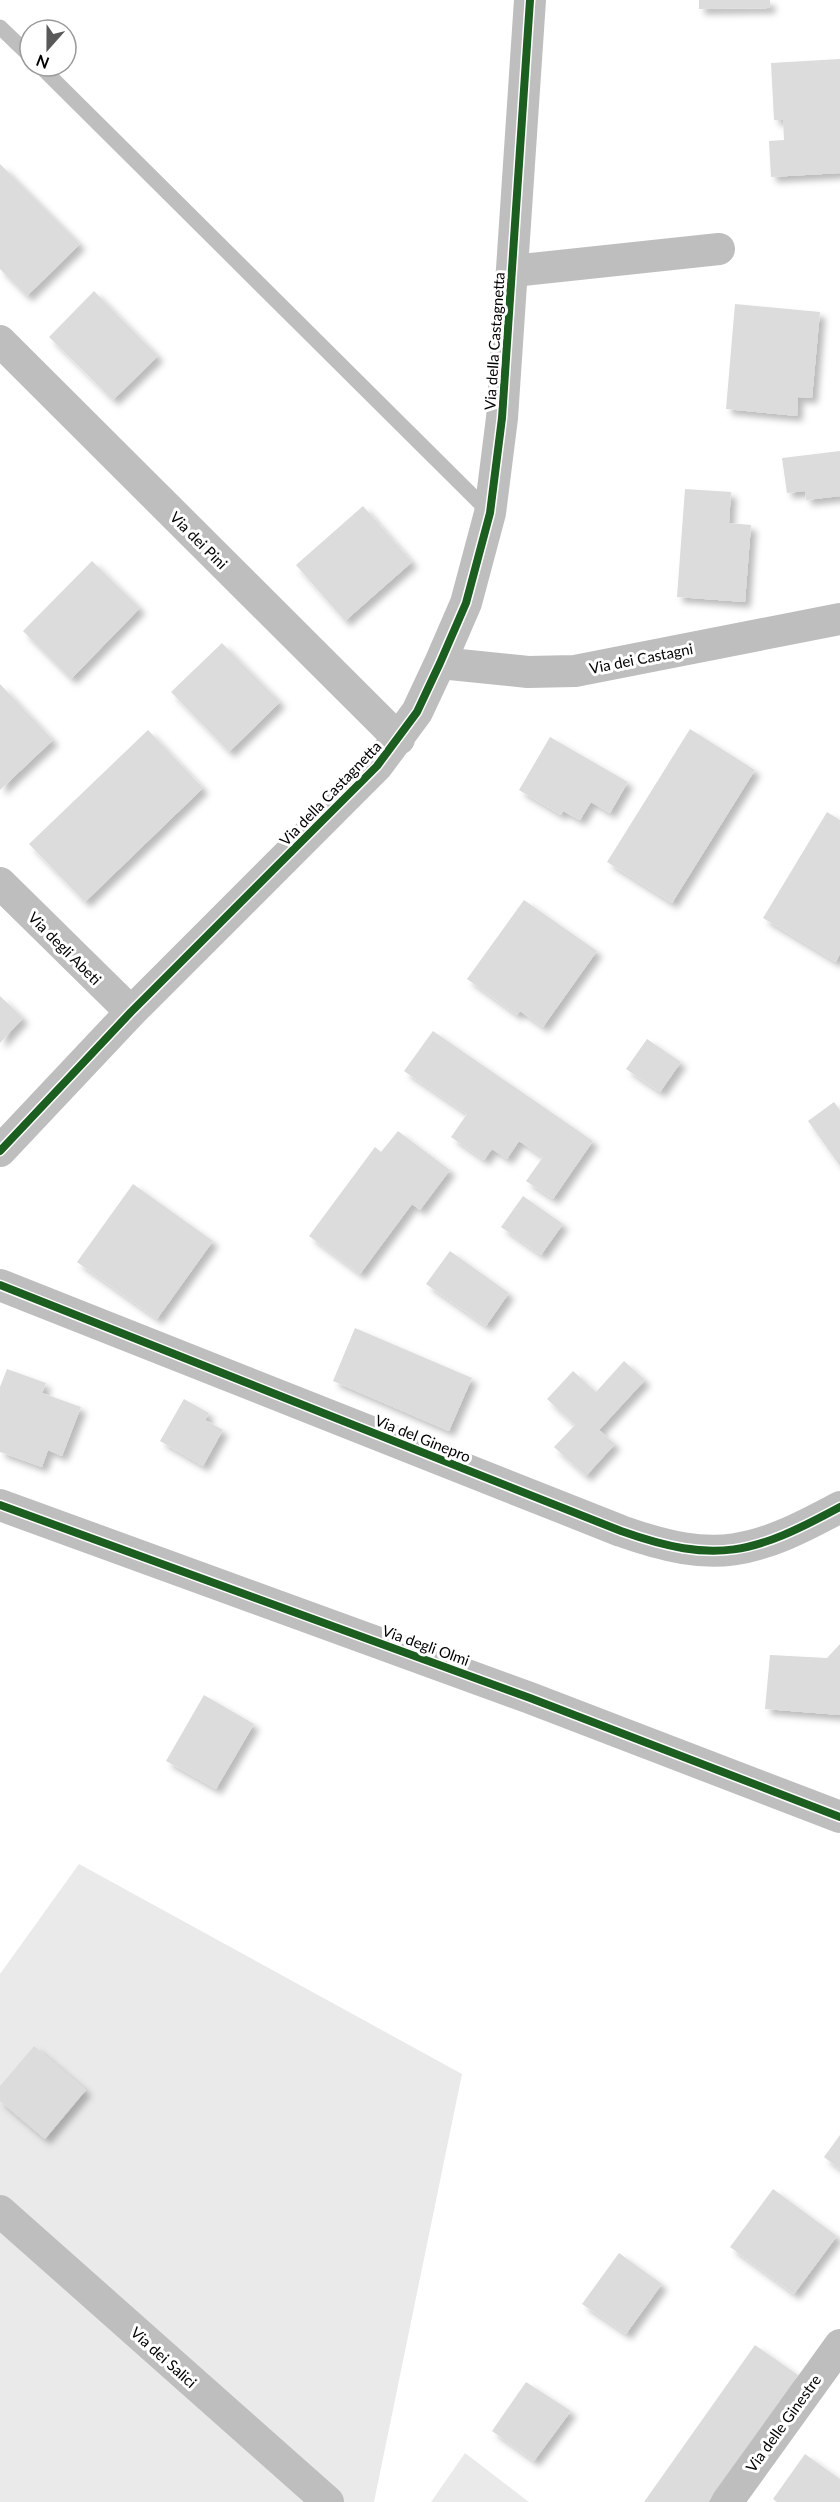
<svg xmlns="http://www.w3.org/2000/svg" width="840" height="2502" font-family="Lato,sans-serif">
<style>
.green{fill:#eaeaea}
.building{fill:#dcdcdc;filter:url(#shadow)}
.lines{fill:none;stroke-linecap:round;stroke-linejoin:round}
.lane{stroke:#bebebe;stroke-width:15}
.street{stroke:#bebebe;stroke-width:32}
.cycleway-casing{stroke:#fff;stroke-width:11}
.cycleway{stroke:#1b5e20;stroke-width:8}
.labels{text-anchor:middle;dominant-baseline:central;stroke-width:6;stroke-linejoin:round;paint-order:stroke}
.street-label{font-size:15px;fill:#000;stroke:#fff}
</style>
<defs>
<filter id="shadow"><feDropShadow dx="5.5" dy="5.5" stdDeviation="3" flood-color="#0004"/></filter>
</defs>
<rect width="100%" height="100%" fill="#fff"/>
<path class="green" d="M79 1864 462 2074 374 2502H0V1974Z
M465 2453 529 2502H431Z"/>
<path class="building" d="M699 0H770V8L699 9Z
M840 59V173L771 177 769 141 784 140 783 120H774L771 63Z
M0 164 80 244 27 296 0 269Z
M94 291 158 356 113 400 49 337Z
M735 304 820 312 812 398 798 397 797 416 726 409Z
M840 451V496L806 500 805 491 787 493 782 458Z
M685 489 731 492 729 523 751 525 745 602 677 597Z
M363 506 412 562 345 621 296 565Z
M92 561 140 608 71 679 23 631Z
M222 643 280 702 229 752 171 692Z
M0 684 53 740 0 790Z
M690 729 755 770 672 903 607 862Z
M148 730 203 788 85 902 29 844Z
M550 737 628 782 610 813 591 802 580 820 563 811 561 815 519 790Z
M827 812 840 820V954L836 962 763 918Z
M524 900 597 951 543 1027 520 1011 517 1015 467 979Z
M0 996 23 1018 0 1043Z
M433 1031 593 1141 553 1199 526 1181 543 1157 519 1141 507 1159 492 1149 484 1160 451 1137 467 1114 404 1071Z
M647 1039 681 1062 660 1092 626 1069Z
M834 1102 840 1110V1166L808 1121Z
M398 1131 450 1170 420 1210 412 1204 360 1274 309 1236 375 1147 381 1152Z
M133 1184 213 1241 157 1319 77 1262Z
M523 1196 563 1224 541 1255 501 1227Z
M450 1251 509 1293 486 1326 426 1284Z
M355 1328 472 1378 449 1431 333 1381Z
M624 1361 645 1380 599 1430 615 1444 586 1476 554 1447 575 1425 547 1399 573 1371 596 1392Z
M7 1369 46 1383 42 1393 81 1407 62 1456 48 1450 42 1467 0 1452V1387Z
M184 1399 209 1413 205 1420 223 1430 203 1466 160 1441Z
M840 1644V1715L765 1709 770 1655 827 1658Z
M204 1695 254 1724 216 1789 166 1761Z
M34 2046 86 2090 45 2139 0 2101V2086Z
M840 2135V2169L824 2157Z
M773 2189 837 2236 794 2294 730 2247Z
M619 2253 662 2284 626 2334 582 2304Z
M755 2345 798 2375 708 2502H644Z
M526 2382 571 2411 534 2461 492 2431Z
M805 2454 840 2479V2502H777L773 2499Z"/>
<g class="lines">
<path class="lane" d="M0 27 30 56
M40 66 490 513"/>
<path class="street" d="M513 271 719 249
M0 341 399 739
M440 663 528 672 575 671 840 619
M0 883 131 1012
M0 1151 131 1012 377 766 417 712 440 663 466 603 490 513 502 418 530 0
M0 1285 621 1531C717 1565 753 1554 840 1507
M0 1505 530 1698 840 1817
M0 2211 328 2502
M727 2502 840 2345"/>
<defs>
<path id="cycleway" d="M0 1151 131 1012 377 766 417 712 440 663 466 603 490 513 502 418 530 0
M0 1285 621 1531C717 1565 753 1554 840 1507
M0 1505 530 1698 840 1817"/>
</defs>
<use href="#cycleway" class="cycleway-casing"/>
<use href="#cycleway" class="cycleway"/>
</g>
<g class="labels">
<g class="street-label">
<text transform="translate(494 341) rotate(-86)">Via della Castagnetta</text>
<text transform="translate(199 540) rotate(45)">Via dei Pini</text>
<text transform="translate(641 658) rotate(-11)">Via dei Castagni</text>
<text transform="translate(330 793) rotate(-46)">Via della Castagnetta</text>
<text transform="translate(65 948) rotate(45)">Via degli Abeti</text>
<text transform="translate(423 1438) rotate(22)">Via del Ginepro</text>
<text transform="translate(426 1645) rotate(20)">Via degli Olmi</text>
<text transform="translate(164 2357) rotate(42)">Via dei Salici</text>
<text transform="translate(783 2423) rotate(-54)">Via delle Ginestre</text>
</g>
</g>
<g transform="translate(48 48) rotate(201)"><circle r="28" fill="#ffffff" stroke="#999999" stroke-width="1.5"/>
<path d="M0-4.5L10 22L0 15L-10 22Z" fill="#595959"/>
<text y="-9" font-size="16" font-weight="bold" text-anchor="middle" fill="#000000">N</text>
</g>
</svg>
